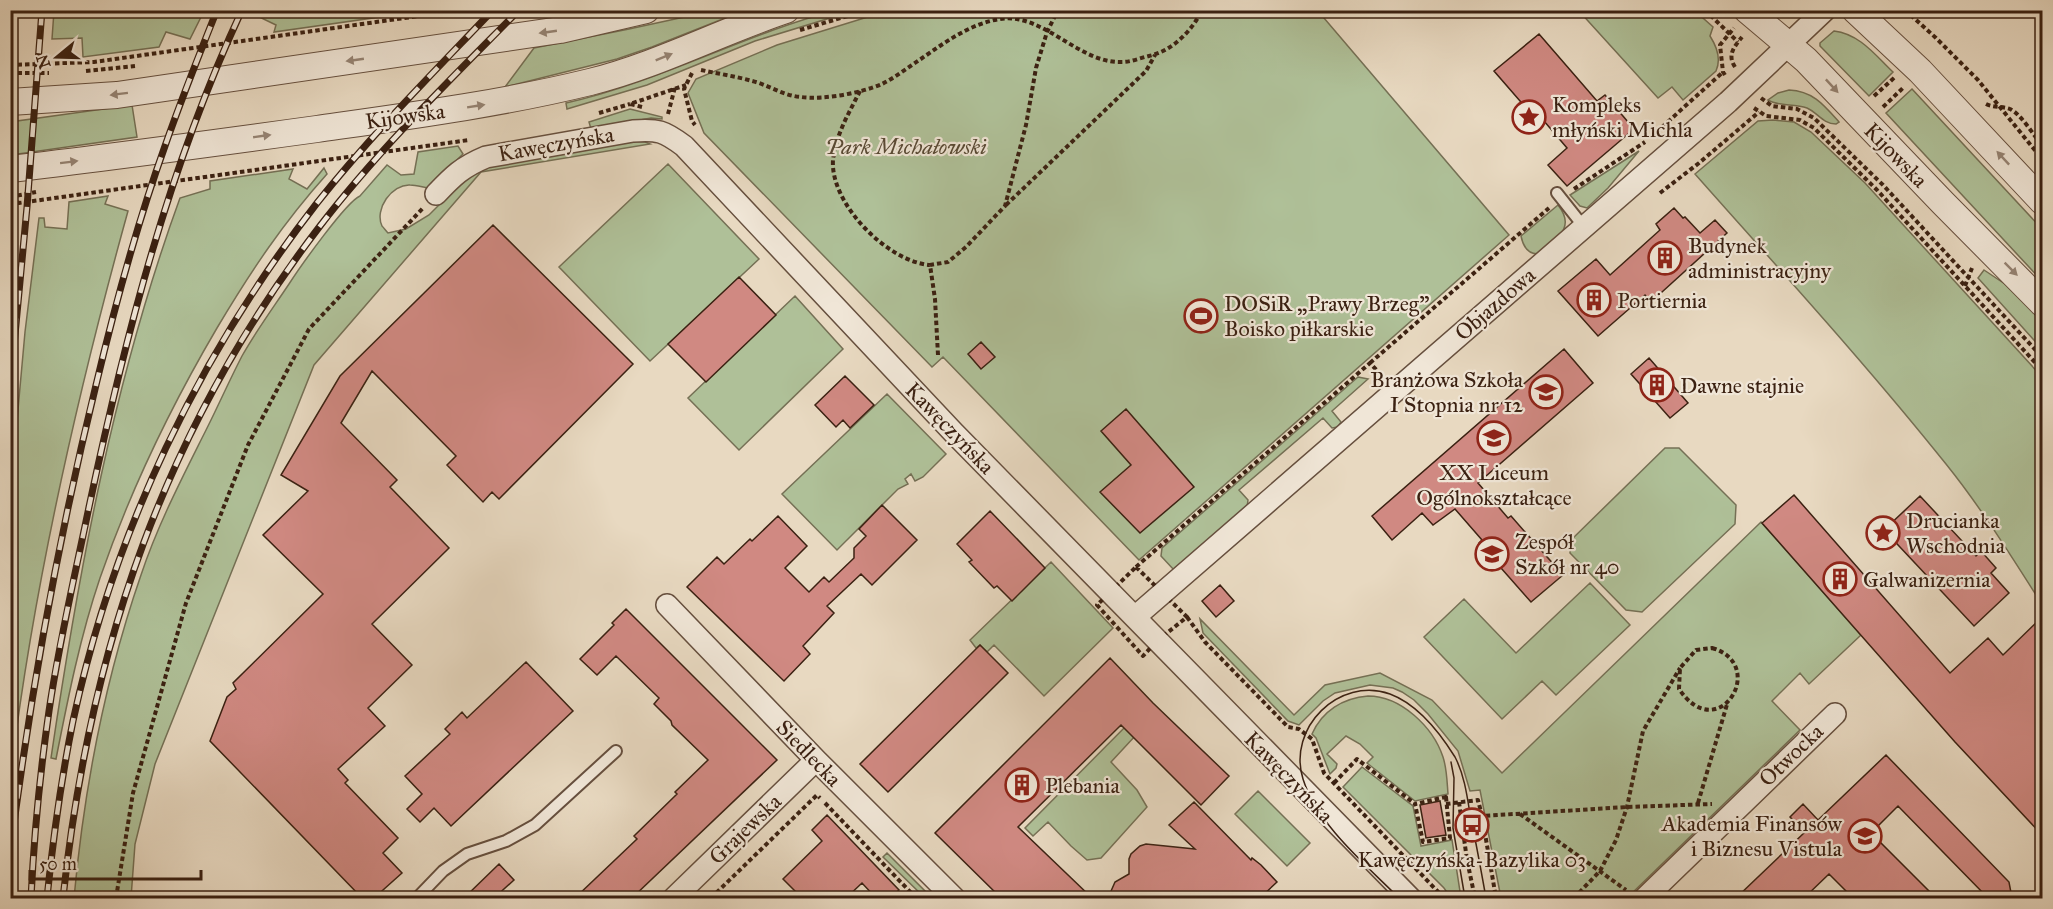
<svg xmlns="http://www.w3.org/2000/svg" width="2053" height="909" font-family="'IM FELL Great Primer',serif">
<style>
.green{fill:#afc098;stroke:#757055;stroke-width:1.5}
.building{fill:#d08982;stroke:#3b2112;stroke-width:1.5}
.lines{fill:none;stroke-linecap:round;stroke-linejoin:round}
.service-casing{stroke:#664f3e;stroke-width:14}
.minor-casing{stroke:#664f3e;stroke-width:24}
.tertiary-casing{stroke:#664f3e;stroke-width:28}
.path{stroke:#3b2112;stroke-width:4;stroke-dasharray:4.5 3;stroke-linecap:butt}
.service{stroke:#f0e6d7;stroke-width:10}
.minor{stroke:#f0e6d7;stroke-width:21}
.tertiary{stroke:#f0e6d7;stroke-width:26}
.tram{stroke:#3b2112;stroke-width:1.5}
.rail-casing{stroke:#3b2112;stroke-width:7}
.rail{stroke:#f0e6d7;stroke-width:4.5;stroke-dasharray:14;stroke-linecap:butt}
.oneway{fill:#968474}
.labels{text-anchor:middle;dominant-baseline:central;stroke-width:4.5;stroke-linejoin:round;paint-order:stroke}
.poi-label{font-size:22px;fill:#3b2112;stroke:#f0e6d7;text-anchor:start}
.street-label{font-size:22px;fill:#3b2112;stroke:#f0e6d7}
.park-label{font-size:22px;font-style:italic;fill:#584934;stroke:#f0e6d7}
</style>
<rect width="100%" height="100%" fill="#e8d9c1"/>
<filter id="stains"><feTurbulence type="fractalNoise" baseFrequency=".00333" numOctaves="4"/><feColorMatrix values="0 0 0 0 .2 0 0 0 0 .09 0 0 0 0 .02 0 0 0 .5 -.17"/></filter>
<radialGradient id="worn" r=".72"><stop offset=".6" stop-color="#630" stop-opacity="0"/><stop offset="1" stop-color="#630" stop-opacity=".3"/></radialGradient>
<path class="green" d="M257 10H422V11L274 32 276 25 255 15Z
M837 10 853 11 755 41 647 85 567 109 566 103C660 82 744 34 837 10Z
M54 11V10L204 11 190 39 166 32 159 47 83 57 82 38 52 39Z
M712 11H743L652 47 617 59 505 87 534 48 629 29Z
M887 11H1318L1509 235 1139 560 943 357 932 367 704 133 688 93 696 79 777 45Z
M1579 11H1695L1713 27 1710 36C1717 47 1721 60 1716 71L1683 100 1672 87 1658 98Z
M1834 31C1860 34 1876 56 1893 72L1869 96 1820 46V43Z
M1912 89 2042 229V281L1886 113Z
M1789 90C1813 91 1824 105 1839 122L1836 124C1823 124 1818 113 1807 108 1794 103 1779 107 1768 100L1778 93Z
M132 105 137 137 11 155 10 122Z
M630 109 662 117V119L651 118 591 129 589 122Z
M1773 120 1794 122 1811 132 1865 183 2042 377V589L2036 595C2008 551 1979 505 1946 464 1866 364 1780 270 1695 174L1758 121Z
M634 141 645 142 650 144 481 172 314 365 155 764 135 844 131 898H74C84 789 105 679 141 575 157 527 180 482 202 438 216 411 228 383 242 356 256 331 273 308 289 284 300 267 346 202 360 196L387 165 401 175 414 174 418 152 458 146 463 154 428 188C422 187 416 185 410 185 392 184 374 209 382 226 384 228 386 231 388 233L406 229 429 215 467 177 484 167Z
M1639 151 1608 188 1587 208 1580 206 1570 195Z
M668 164 759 259 650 361 559 267Z
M324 168 327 174C283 223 251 271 217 328 170 408 130 491 100 578 80 637 68 698 56 759L51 758C79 569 114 379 180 198L210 189V181L293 169 289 179 307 189Z
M108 196 105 204 128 211C77 395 34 582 11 772V487L25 332 39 218H44L45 227 67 229 69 202Z
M1558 205C1577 229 1555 239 1538 254 1527 254 1523 246 1521 236Z
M1984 270 2008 286 2042 322V349L1978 278Z
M795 296 843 349 739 450 688 398Z
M1358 377 1368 379 1332 411 1341 422 1338 427 1332 428 1323 418 1239 490 1248 500 1247 507 1174 570 1161 556 1162 548Z
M887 394 946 454 923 477 915 481 911 474 905 479 908 484 898 489 837 550 782 494Z
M1665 448H1679L1736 505 1735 524 1642 612 1626 610 1570 553 1571 540Z
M1761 522 1861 635 1809 684 1800 673 1772 701 1800 730 1627 898H1501L1480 790 1470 791 1458 751 1428 714 1414 700 1402 692 1393 688 1370 685 1335 693 1323 701 1299 725 1288 721 1203 633 1200 619 1294 715 1325 685 1380 673 1432 700 1502 773Z
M1051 562 1113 628 1044 696 994 645 987 652 980 645 976 648 970 640Z
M1590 583 1630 625 1556 695 1542 681 1502 719 1424 637 1464 599 1516 653Z
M1368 696C1401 696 1433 727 1443 757 1447 769 1447 782 1448 794L1415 801 1367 763 1373 757 1360 744 1346 736 1327 754 1337 764 1336 768 1330 774 1316 738 1312 734C1322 711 1343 698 1368 696Z
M1127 725 1136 735 1111 762 1137 790 1147 807 1101 858 1087 860 1071 846 1048 822 1033 836 1025 828Z
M1362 767 1413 806 1421 846 1452 840 1461 898H1451L1444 888 1343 787Z
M1258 791 1310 843 1287 866 1235 814Z
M887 853 929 895 925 898 883 857Z"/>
<path class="building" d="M1539 34 1597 101 1605 95 1634 129 1567 186 1548 165 1567 148 1544 121 1540 124 1494 71Z
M1674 208 1683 218 1685 217 1700 233 1715 220 1727 233 1651 302 1645 295 1598 336 1558 291 1596 259 1610 275 1660 230 1656 224Z
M493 225 633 364 499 499 492 492 483 502 447 465 456 456 372 371 341 423 397 480 390 487 449 548 372 624 412 665 368 708 385 726 338 769 348 780 345 783 398 838 383 853 402 873 374 898H362L210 741 227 697 236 689 233 683 323 594 263 535 308 491 281 475 340 376Z
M739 277 776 315 706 382 668 344Z
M981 342 995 357 981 369 968 354Z
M1564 349 1593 383 1478 483 1508 518 1511 516 1563 575 1531 602 1479 543 1482 540 1455 509 1433 525 1422 513 1392 540 1372 516Z
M1649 358 1688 403 1670 418 1631 374Z
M845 376 874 405 850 428 843 420 836 427 815 405Z
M1126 409 1194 487 1140 533 1100 492 1131 465 1101 431Z
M1794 495 1950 673 1988 638 2003 655 2043 616V836L1955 742 1762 523Z
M1920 496 1976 556 1981 551 1996 568 1991 573 2009 593 1974 626 1884 530Z
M882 505 917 540 872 585 861 574 827 606 834 613 803 646 810 654 784 681 687 587 717 557 724 564 750 539 752 541 778 516 807 546 785 568 809 592 824 577 829 582 854 558V548L866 536 859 529Z
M990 511 1045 568 1012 601 997 586 994 588 969 562 972 560 957 544Z
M1220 585 1234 601 1216 617 1202 601Z
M626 609 777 760 632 898H575L637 839 634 836 677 794 675 792 708 760 672 725 671 721 654 704 659 698 616 656 597 675 580 659 614 625 612 623Z
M980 645 1008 673 888 792 860 764Z
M1110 658 1153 703 1229 776 1201 805 1121 725 1018 827 1092 898H1001L935 833Z
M526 662 573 711 451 826 434 808 420 822 407 809 422 794 405 776 450 734 445 729 462 712 467 718Z
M1886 755 2009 882 2012 898H1988L1898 806 1871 833 1936 898H1853L1829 874 1804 898H1736L1805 832 1790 817 1803 804 1818 820Z
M1440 801 1446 835 1426 838 1420 805Z
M1194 802 1251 860 1252 858 1261 865 1277 882 1260 898H1108L1115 882 1129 874V859L1131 854 1140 846 1146 844 1195 849 1169 825Z
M827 815 899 890 889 898H876L862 883 846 898H802L783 879 822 841 812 830Z
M499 864 514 880 494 898H464Z"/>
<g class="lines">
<defs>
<path id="service" d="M1557 193 1584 227
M417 898 443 871 467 854 506 841 535 825 616 751"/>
<path id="minor" d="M436 194C453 176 462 167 486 157L633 131C658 129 664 131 684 146L953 432 1410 898
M667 605 816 760 954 898
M1135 617 1728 102 1825 10
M674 898 816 760
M1645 898 1835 714"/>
<path id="tertiary" d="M1747 10 1806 60 1943 203 2042 303
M1855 10 1920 71 2042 201
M10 102 117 95 560 30 646 10
M10 169C113 157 215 143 317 129 409 116 500 104 590 82 658 65 720 32 786 10"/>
</defs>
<use href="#service" class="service-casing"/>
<use href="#minor" class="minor-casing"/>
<use href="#tertiary" class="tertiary-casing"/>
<path class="path" d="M1705 10 1738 42
M1905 10 1936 38 1978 80 2042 159
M800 30 868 10
M10 65 94 62 461 10
M1735 67C1727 55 1734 47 1742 37
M701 70C720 74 740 77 759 83 773 88 786 96 801 97 824 100 861 93 882 84 892 79 902 72 912 65 939 47 967 24 1000 19 1043 12 1079 64 1122 62 1131 62 1140 58 1149 56 1172 51 1192 31 1202 10
M86 71 135 66
M10 73H49
M692 73 684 89 692 121 695 125
M1725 75 1723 72 1720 45 1734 28
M860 91C849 113 836 134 833 160 830 204 888 262 930 265
M1874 96 1895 77
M1761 98 1772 106 1797 109 1814 118 1883 185 2042 357
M1986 104C1994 108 2002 106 2010 109 2021 114 2034 136 2042 145
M642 107 630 104 686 85
M1883 107 1904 87
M1754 108 1766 116 1800 120 1814 128 1877 190 2042 370
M599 113 630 104
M668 114 674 91 673 87
M1651 137 1723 72
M1574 189 1645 142
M1660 193 1699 163 1759 112
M10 197 36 192
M11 198 19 203 469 140
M1006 205 1146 71 1155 55
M1965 286 1972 268
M938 355 935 299 930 265 948 262 966 247 1005 206 1026 125 1036 68 1047 32 1058 10
M1370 363 1549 208
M1136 567 1370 363 1381 375
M1136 567 1187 617 1157 641 1143 656 1097 605Z
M1187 617 1205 642 1288 727 1299 729 1312 739 1324 773 1444 898
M1712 648C1769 664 1719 748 1679 689L1680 668 1696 650Z
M1334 783 1357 759 1415 804
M1446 797 1450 838 1423 842 1415 804Z
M1459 802 1467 860 1475 898
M825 803 916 898
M1698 803 1728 701
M1446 804 1478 800 1482 816 1627 807 1712 804
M1520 814 1626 890
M1482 816 1496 898
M116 898 133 793 186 603 248 445 309 329 423 208
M711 898 817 795 820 798
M1574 898 1600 871 1616 840 1627 807 1643 731 1680 668"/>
<use href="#service" class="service"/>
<use href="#minor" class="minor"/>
<use href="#tertiary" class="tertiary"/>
<path class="tram" d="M1451 762 1454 778 1453 828 1465 898
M1399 898C1366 865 1317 824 1303 779 1287 728 1339 676 1390 694 1417 704 1440 733 1455 757 1464 774 1467 795 1470 814 1476 842 1481 870 1486 898"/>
<defs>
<path id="rail" d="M10 388 27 207 42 10
M10 854C30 696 58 540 96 385 115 305 137 224 165 146 181 100 199 55 217 10
M31 898C34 836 40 773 49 711 59 642 75 575 89 507 125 337 168 169 242 10
M47 898C53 839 61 780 73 721 114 531 198 356 317 203 371 135 433 73 493 10
M63 898C90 646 165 428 320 226 380 148 450 80 519 10"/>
</defs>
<use href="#rail" class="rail-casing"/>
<use href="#rail" class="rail"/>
</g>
<defs><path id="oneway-solid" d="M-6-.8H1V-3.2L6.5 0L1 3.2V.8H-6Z" transform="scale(1.5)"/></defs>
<g class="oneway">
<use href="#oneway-solid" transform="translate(548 32) rotate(172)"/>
<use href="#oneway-solid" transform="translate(664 57) rotate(-22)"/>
<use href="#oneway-solid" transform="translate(355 60) rotate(172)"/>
<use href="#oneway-solid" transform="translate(1832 86) rotate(47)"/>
<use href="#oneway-solid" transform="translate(119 94) rotate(173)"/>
<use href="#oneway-solid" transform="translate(476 106) rotate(-9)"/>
<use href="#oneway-solid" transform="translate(262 136) rotate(-8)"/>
<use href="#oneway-solid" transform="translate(2003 158) rotate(-133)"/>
<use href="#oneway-solid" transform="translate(69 162) rotate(-7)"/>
<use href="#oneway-solid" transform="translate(2011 269) rotate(45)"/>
</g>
<defs>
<symbol id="sight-ring" viewBox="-11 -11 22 22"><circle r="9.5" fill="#f0e6d7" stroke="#8f2418" stroke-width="1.5"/><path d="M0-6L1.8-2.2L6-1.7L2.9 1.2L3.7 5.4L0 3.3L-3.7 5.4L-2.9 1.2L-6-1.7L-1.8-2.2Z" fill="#8f2418"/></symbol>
<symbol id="building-ring" viewBox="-11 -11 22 22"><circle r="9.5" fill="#f0e6d7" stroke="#8f2418" stroke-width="1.5"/><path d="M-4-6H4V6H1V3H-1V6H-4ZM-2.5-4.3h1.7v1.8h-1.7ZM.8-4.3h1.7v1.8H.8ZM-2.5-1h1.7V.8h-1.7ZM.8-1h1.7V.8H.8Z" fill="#8f2418"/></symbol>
<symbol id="stadium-ring" viewBox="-11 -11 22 22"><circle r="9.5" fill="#f0e6d7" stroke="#8f2418" stroke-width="1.5"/><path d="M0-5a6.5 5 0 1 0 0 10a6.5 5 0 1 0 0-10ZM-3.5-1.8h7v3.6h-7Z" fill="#8f2418"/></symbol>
<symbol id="school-ring" viewBox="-11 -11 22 22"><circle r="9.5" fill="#f0e6d7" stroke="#8f2418" stroke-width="1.5"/><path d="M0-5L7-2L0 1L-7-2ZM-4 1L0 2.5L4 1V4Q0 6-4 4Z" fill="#8f2418"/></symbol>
<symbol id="bus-ring" viewBox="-11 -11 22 22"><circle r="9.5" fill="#f0e6d7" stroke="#8f2418" stroke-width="1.5"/><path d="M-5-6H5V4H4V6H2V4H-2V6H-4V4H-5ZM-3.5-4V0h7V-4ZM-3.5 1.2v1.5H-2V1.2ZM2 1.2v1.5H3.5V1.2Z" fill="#8f2418"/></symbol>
<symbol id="university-ring" viewBox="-11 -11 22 22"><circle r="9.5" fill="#f0e6d7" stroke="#8f2418" stroke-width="1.5"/><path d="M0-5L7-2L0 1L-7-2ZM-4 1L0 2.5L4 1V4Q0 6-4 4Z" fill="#8f2418"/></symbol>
</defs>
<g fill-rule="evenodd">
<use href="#sight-ring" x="1510" y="98" width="38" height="38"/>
<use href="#building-ring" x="1646" y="239" width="38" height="38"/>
<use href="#building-ring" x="1575" y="281" width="38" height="38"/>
<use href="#stadium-ring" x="1182" y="297" width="38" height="38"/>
<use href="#building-ring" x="1638" y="366" width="38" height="38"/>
<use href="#school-ring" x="1527" y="373" width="38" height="38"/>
<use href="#school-ring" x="1475" y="419" width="38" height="38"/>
<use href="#sight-ring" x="1864" y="514" width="38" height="38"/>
<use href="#school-ring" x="1473" y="535" width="38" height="38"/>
<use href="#building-ring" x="1821" y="560" width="38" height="38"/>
<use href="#building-ring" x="1003" y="766" width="38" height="38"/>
<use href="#bus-ring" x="1453" y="806" width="38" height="38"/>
<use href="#university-ring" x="1846" y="817" width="38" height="38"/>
</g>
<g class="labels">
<g class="poi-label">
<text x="1552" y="104">Kompleks<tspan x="1552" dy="25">młyński Michla</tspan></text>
<text x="1688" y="245">Budynek<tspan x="1688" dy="25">administracyjny</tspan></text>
<text x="1617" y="300">Portiernia</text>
<text x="1224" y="303">DOSiR „Prawy Brzeg”<tspan x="1224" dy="25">Boisko piłkarskie</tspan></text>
<text x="1523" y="379" text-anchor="end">Branżowa Szkoła<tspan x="1523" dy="25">I Stopnia nr 12</tspan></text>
<text x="1680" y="385">Dawne stajnie</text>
<text x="1494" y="472" text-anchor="middle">XX Liceum<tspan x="1494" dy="25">Ogólnokształcące</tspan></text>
<text x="1906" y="520">Drucianka<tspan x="1906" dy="25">Wschodnia</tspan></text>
<text x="1515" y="541">Zespół<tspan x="1515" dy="25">Szkół nr 40</tspan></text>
<text x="1863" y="579">Galwanizernia</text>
<text x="1045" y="785">Plebania</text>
<text x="1842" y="823" text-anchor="end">Akademia Finansów<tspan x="1842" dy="25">i Biznesu Vistula</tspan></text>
<text x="1472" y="859" text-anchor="middle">Kawęczyńska-Bazylika 03</text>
</g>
<g class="street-label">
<text transform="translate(405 116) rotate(-8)">Kijowska</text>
<text transform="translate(556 144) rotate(-10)">Kawęczyńska</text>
<text transform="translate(1896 155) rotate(46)">Kijowska</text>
<text transform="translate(1495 304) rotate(-41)">Objazdowa</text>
<text transform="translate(950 428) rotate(46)">Kawęczyńska</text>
<text transform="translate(809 753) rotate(46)">Siedlecka</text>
<text transform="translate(1791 755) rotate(-44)">Otwocka</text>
<text transform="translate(1289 777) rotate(46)">Kawęczyńska</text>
<text transform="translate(745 829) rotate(-44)">Grajewska</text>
</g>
<g class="park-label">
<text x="906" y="146">Park Michałowski</text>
</g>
</g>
<rect width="2053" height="909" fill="none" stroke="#e8d9c1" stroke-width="36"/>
<rect x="12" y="12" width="2029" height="885" fill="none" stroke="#3b2112" stroke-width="3"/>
<rect x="18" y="18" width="2017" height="873" fill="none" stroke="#3b2112" stroke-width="1.5"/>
<g transform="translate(57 57) rotate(251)" stroke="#f0e6d7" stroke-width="4.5" paint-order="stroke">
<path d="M0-4.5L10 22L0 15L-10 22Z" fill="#3b2112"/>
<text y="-9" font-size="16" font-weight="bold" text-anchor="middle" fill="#3b2112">N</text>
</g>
<path d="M30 870v9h171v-9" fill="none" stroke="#3b2112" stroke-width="3"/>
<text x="39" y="870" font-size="18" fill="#3b2112" stroke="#f0e6d7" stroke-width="4.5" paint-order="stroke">50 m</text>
<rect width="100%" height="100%" filter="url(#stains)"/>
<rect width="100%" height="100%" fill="url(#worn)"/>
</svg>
